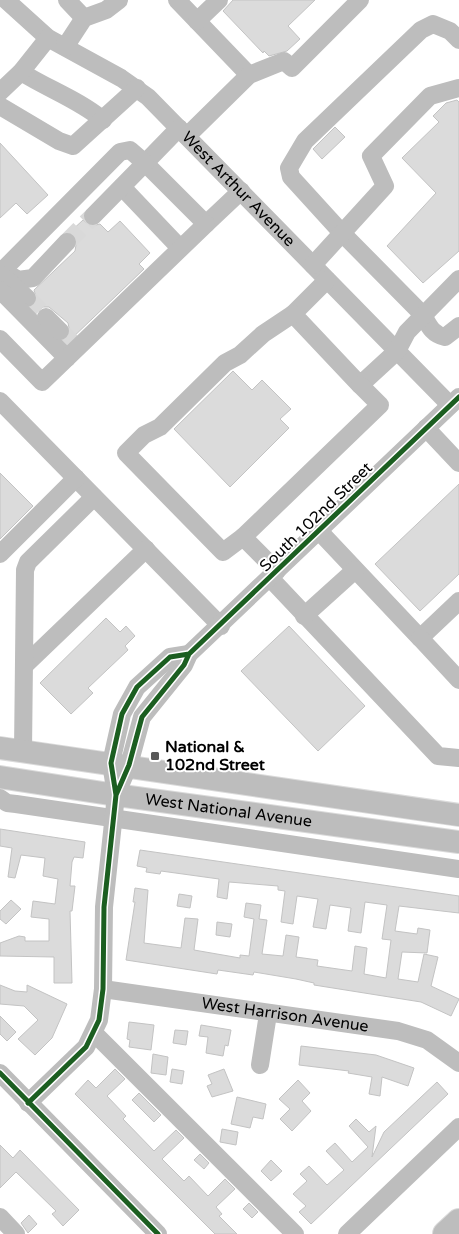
<svg xmlns="http://www.w3.org/2000/svg" width="459" height="1234" font-family="'Varela Round',sans-serif">
<style>
.building{fill:#dbdbdb;stroke:#c3c3c3}
.lines{fill:none;stroke-linecap:round;stroke-linejoin:round}
.minor-tunnel{stroke:#d9d9d9;stroke-width:18;stroke-dasharray:18 9;stroke-linecap:butt}
.major-casing{stroke:#dbdbdb;stroke-width:24}
.highway-casing{stroke:#dbdbdb;stroke-width:28}
.minor{stroke:#bdbdbd;stroke-width:18}
.major{stroke:#bdbdbd;stroke-width:22}
.highway{stroke:#bdbdbd;stroke-width:26}
.cycleway-casing{stroke:#fff;stroke-width:8}
.cycleway{stroke:#1b5e20;stroke-width:5}
.poi-dot{fill:#595959;stroke:#fff;stroke-width:2}
.labels{text-anchor:middle;dominant-baseline:central;stroke-width:4;stroke-linejoin:round;paint-order:stroke}
.street-label{font-size:16px;fill:#000;stroke:#fff}
.poi-label{font-size:16px;font-weight:bold;fill:#000;stroke:#fff;text-anchor:start}
</style>
<rect width="100%" height="100%" fill="#fff"/>
<path class="building" d="M233 0H315L288 26 300 39 287 51 269 56 264 51 263 53 223 11Z
M457 100 459 102V251L423 283 387 246 436 193 402 158 439 122 433 116 446 103Z
M335 127 345 137 322 159 313 149Z
M0 143 48 195 27 214 16 203 0 218Z
M83 220 91 226 100 224 108 232 120 221 150 253 139 264 144 269 67 343 64 340 70 333 68 323 49 307H43L37 312 32 307 37 300 34 290 75 251 77 239 70 232Z
M233 371 252 390 262 380 291 409 280 419 289 428 230 487 174 429Z
M0 473 33 506 0 539Z
M459 484V574L420 611 375 564Z
M106 618 120 632 126 626 135 636 125 646 128 650 88 688 93 693 71 714 40 683Z
M289 626 365 706 318 751 241 671Z
M0 829 85 842 83 858 74 857 72 862 70 886H75L72 911H70L72 983H54V957L0 956V943L19 936 25 937V941H49V919L31 917 33 901 55 904 58 879 43 876 45 858 21 855 15 878 8 877 12 848 0 846Z
M140 850 459 896V913L399 906 395 931 417 934 418 928 430 930 427 953 402 952 398 979 418 982 424 954 438 957 431 986 459 999 451 1016 421 1002 314 985V983L296 979 254 972 253 975 218 970 217 974 126 960 135 902H133L135 888 148 890 144 943 181 948 185 918 198 919 194 950 240 958V955L249 956 254 919 244 917 246 903 261 905 259 919 267 920 262 954 283 956 286 935 299 937 296 957 318 960 317 966 352 971 355 946 367 948 364 974 386 978 391 940 382 939 387 905 365 902 361 933 348 931 351 908 330 905 326 929 313 927 318 899 297 896 293 924 281 922 285 891 278 890V886L229 882 227 899 217 897 219 879 161 871 160 874 146 872 147 868 137 866Z
M179 894 192 896 190 908 177 906Z
M11 900 21 909 6 924 0 919V911Z
M217 922 232 924 230 937 216 935Z
M0 985 15 991 27 992V985L67 1004 52 1038 35 1055 18 1039 38 1020 24 1006 0 1004Z
M0 1016 16 1032 7 1041 0 1034Z
M129 1022 154 1025 151 1050 129 1047 130 1040 127 1039Z
M201 1025 231 1030 228 1046 225 1045 223 1056 206 1053 208 1037 199 1036Z
M175 1030 188 1031 186 1045 173 1043Z
M301 1046 376 1055 414 1068 408 1086 382 1077 380 1096 369 1094 372 1077 348 1073 349 1071 299 1065Z
M153 1054 168 1057 166 1075 151 1073Z
M115 1069 125 1079 107 1096 126 1116 123 1119 154 1151 176 1130 184 1138 162 1159 184 1181 189 1176 208 1196 225 1179 235 1189 216 1207 222 1214 219 1216 237 1234H215L75 1094 88 1080 96 1088Z
M172 1069 184 1071 182 1084 170 1082Z
M224 1069 233 1091 212 1097 207 1086 212 1084 208 1075Z
M298 1080 310 1093 302 1101 311 1111 292 1131 280 1119 290 1109 279 1099Z
M437 1082 448 1094 311 1224 299 1212 306 1206 293 1194 307 1181 300 1174 309 1166 327 1185 344 1170 326 1151 335 1143 352 1162 368 1147 349 1126 356 1119 369 1132 376 1126 372 1157 384 1132Z
M139 1093 161 1115 154 1122 132 1100Z
M237 1097 266 1104 263 1119 253 1117 250 1128 231 1124Z
M222 1129 238 1132 236 1145 220 1142Z
M0 1145 13 1158 20 1150 79 1210 63 1226 52 1214 56 1211 16 1172 0 1188Z
M200 1154 209 1163 204 1169 194 1160Z
M271 1160 282 1171 271 1181 261 1171Z
M249 1203 258 1212 252 1218 243 1209Z
M29 1215 37 1224 28 1233 21 1223Z"/>
<g class="lines">
<path class="minor-tunnel" d="M67 242 93 216
M27 298 46 317
M60 331 73 344"/>
<defs>
<g id="major">
<path d="M0 748 459 815"/>
<path id="s3" d="M0 777 116 795 459 842"/>
</g>
<path id="highway" d="M446 1234 459 1222"/>
</defs>
<use href="#major" class="major-casing"/>
<use href="#highway" class="highway-casing"/>
<g class="minor">
<path id="s1" d="M6 0 48 38 121 78 148 97 450 405"/>
<path d="M67 0 84 18"/>
<path d="M177 0 249 75"/>
<path d="M197 21 219 0"/>
<path d="M459 40 450 31 433 24 421 30 305 141 289 168 291 177 342 233 423 315C429 326 432 334 445 337L459 326"/>
<path d="M65 47 84 18 106 10 119 0"/>
<path d="M21 72C48 89 79 100 103 120"/>
<path d="M0 92 21 72 48 38"/>
<path d="M0 106 59 141 73 146 137 88"/>
<path d="M179 128 145 163 206 224 241 191"/>
<path d="M187 136 249 75 284 61 292 68 360 0"/>
<path d="M122 187 180 248"/>
<path d="M313 265 385 186 371 156 430 96 459 88"/>
<path d="M2 270 18 280 33 278 67 242"/>
<path d="M0 273 120 152 130 150 145 163 93 216"/>
<path d="M2 275 27 298"/>
<path d="M327 280 293 314 360 385 397 351 407 332 459 279"/>
<path d="M0 290 67 358"/>
<path d="M46 317 60 331"/>
<path d="M0 339 42 382 206 224"/>
<path d="M0 401 221 626"/>
<path d="M426 428 459 463"/>
<path d="M319 531 420 638 459 601"/>
<path d="M243 537 380 405 360 385"/>
<path d="M0 554 76 478"/>
<path d="M277 571 243 537 223 552 126 453 144 435 160 427 225 363 240 355 263 334 293 314"/>
<path d="M270 578 438 756 459 758"/>
<path d="M304 616 355 570"/>
<path d="M420 638 459 680"/>
<path d="M24 666 146 549"/>
<path d="M23 751 25 570 28 562 94 497"/>
<path d="M116 795 129 765 142 717 184 665 189 654 459 397"/>
<path d="M0 798 7 803 16 804 459 869"/>
<path id="s2" d="M103 989 398 1031 427 1040 459 1063"/>
<path d="M94 1033 295 1234"/>
<path d="M260 1065 268 1014"/>
<path d="M0 1073 158 1234"/>
<path d="M28 1103 86 1047 99 1020 103 989 104 907 116 795 111 763 122 714 137 687 170 657 189 654"/>
<path d="M0 1217 16 1234"/>
<path d="M347 1234 459 1127"/>
</g>
<use href="#major" class="major"/>
<use href="#highway" class="highway"/>
<defs>
<path id="cycleway" d="M116 795 129 765 142 717 184 665 189 654 459 397
M0 1073 158 1234
M28 1103 86 1047 99 1020 103 989 104 907 116 795 111 763 122 714 137 687 170 657 189 654"/>
</defs>
<use href="#cycleway" class="cycleway-casing"/>
<use href="#cycleway" class="cycleway"/>
</g>
<rect class="poi-dot" x="150" y="751" width="10" height="10" rx="2.5"/>
<g class="labels">
<g class="street-label">
<text stroke="none"><textPath href="#s1" startOffset="302">West Arthur Avenue</textPath></text>
<text transform="translate(316 517) rotate(-44)">South 102nd Street</text>
<text stroke="none"><textPath href="#s3" startOffset="231">West National Avenue</textPath></text>
<text stroke="none"><textPath href="#s2" startOffset="184">West Harrison Avenue</textPath></text>
</g>
<g class="poi-label">
<text x="165" y="747">National &amp;<tspan x="165" dy="18">102nd Street</tspan></text>
</g>
</g>
</svg>
